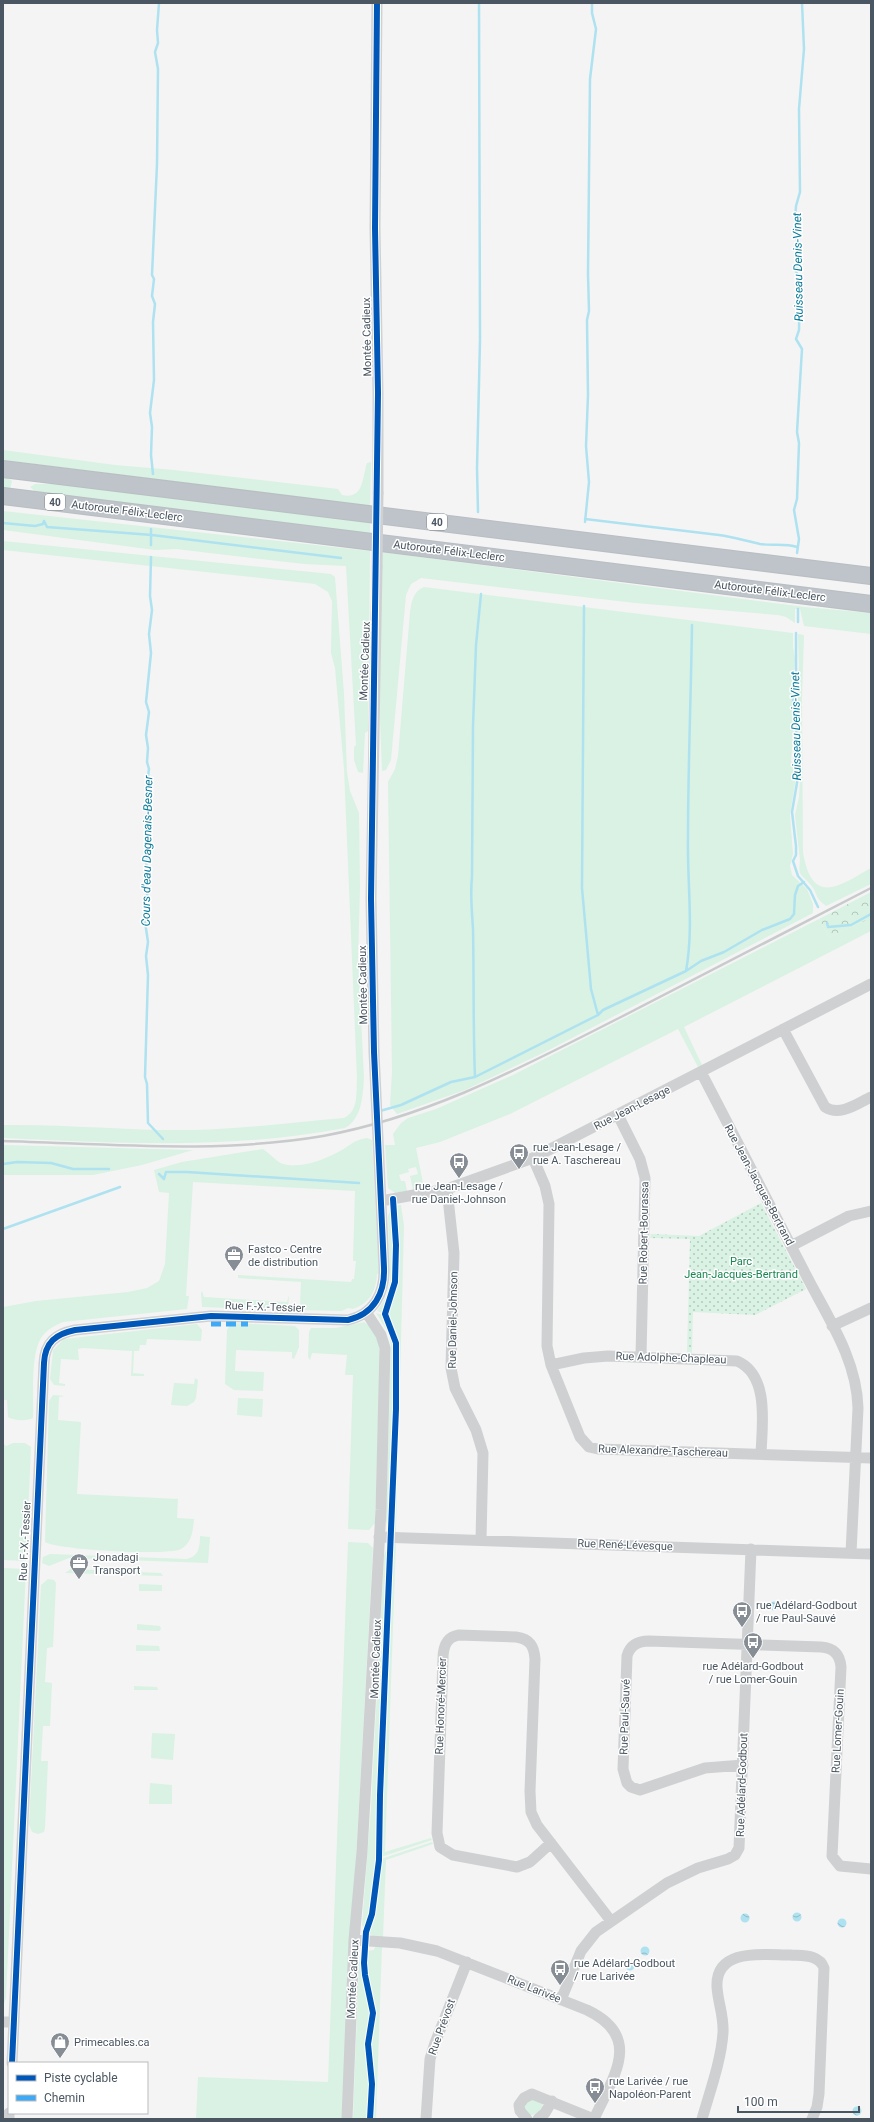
<svg xmlns="http://www.w3.org/2000/svg" width="874" height="2122" font-family="Roboto,sans-serif">
<style>
.grass{fill:#d9f2e3}
.forest{fill:url(#forest-crowns)}
.park{fill:url(#park-dots)}
.water{fill:url(#water-waves)}
.lines{fill:none;stroke-linecap:round;stroke-linejoin:round}
.stream{stroke:#aee2f0;stroke-width:2.5}
.highway-casing{stroke:#b9bec3;stroke-width:18}
.minor{stroke:#ced0d2;stroke-width:11}
.highway{stroke:#bec4c9;stroke-width:16}
.rail{stroke:#c9cacc;stroke-width:2.5}
.minor-bridge{stroke:#ced0d2;stroke-width:11}
.quiet{stroke:#3fa9f5;stroke-width:5;stroke-dasharray:10 5;stroke-linecap:butt}
.cycleway-casing{stroke:#fff;stroke-width:8}
.cycleway{stroke:#0057b8;stroke-width:6}
.labels{text-anchor:middle;dominant-baseline:central;stroke-width:3;stroke-linejoin:round;paint-order:stroke}
.shield{fill:#fff;stroke:#808990;stroke-width:1}
.shield-label{font-size:10px;font-weight:bold;fill:#4a5661}
.street-label{font-size:11px;fill:#4a5661;stroke:#fff}
.poi-label{font-size:11px;fill:#4a5661;stroke:#fff;text-anchor:start}
.park-label{font-size:11px;fill:#17864f;stroke:#fff}
.water-label{font-size:12px;font-style:italic;fill:#0c7c9b;stroke:#fff}
</style>
<defs>
<pattern id="forest-crowns" width="20" height="18" patternUnits="userSpaceOnUse"><rect width="20" height="18" fill="#d9f2e3"/><path d="M2 6a3 3 0 1 1 6 0M12 15a3 3 0 1 1 6 0" fill="none" stroke="#b2c7bb"/></pattern>
<pattern id="park-dots" width="8" height="8" patternUnits="userSpaceOnUse"><rect width="8" height="8" fill="#d9f2e3"/><path d="M2 2h.1M6 6h.1" fill="none" stroke="#b2c7bb" stroke-width="1.8" stroke-linecap="round"/></pattern>
<pattern id="water-waves" width="16" height="10" patternUnits="userSpaceOnUse"><rect width="16" height="10" fill="#aee2f0"/><path d="M0 5q4-4 8 0t8 0" fill="none" stroke="#90bac6"/></pattern>
</defs>
<rect width="100%" height="100%" fill="#f4f4f4"/>
<path class="grass" d="M3 450 115 465 174 470 338 489 342 495C364 500 362 478 367 463L371 462 370 506 3 460Z
M3 475 12 481 10 489H3Z
M35 484H68L370 521V536L37 493 30 487Z
M3 511 370 551 368 731 365 733 363 773 358 772 354 760V747L356 745 346 566 304 564 176 549 155 550 3 530Z
M3 541 331 574 335 577 344 694 347 772 350 791 359 813 360 887 358 959 364 1077C363 1095 362 1119 345 1128 228 1150 120 1143 3 1138V1125C67 1124 131 1131 195 1130 244 1129 294 1122 344 1118 359 1110 356 1094 357 1078L344 769 335 668 331 653 332 601 328 592 315 584 3 550Z
M381 552 805 607 871 613V634L804 626 800 609H795V623L786 617 778 615 635 603 421 578 411 584 406 595 391 760 386 770 382 771 380 719Z
M424 587 793 633V647L795 659 792 701 794 724 791 761 796 777 790 815 793 854 790 866 792 875 807 889 813 904V913L545 1052 465 1090 397 1114 390 1105 392 1072 388 782 395 769 398 756 410 612C412 600 413 592 424 587Z
M798 634 804 635 802 698 803 852C812 906 838 887 871 868V884L826 906C814 897 818 893 810 884 801 873 798 878 800 860L795 815 799 797 800 780 797 768 796 755 799 714 795 699 799 666Z
M871 918V931L684 1027 702 1065 698 1067 678 1029 510 1114 440 1142 416 1148 424 1188 418 1187V1189L413 1190 410 1176 418 1174 416 1167 408 1169 409 1172 399 1175 401 1181H405L407 1191 395 1193 388 1188 385 1145H395L393 1134 401 1123 408 1118 436 1109 513 1075 819 919 829 937Z
M367 1138 372 1140 379 1273 377 1274C376 1291 370 1303 353 1309L348 1308 342 1311 301 1310 300 1306 301 1282 238 1278V1275L351 1282 352 1279H354L356 1261H353L355 1191 193 1182 186 1296H189L187 1309 63 1322C54 1326 46 1330 41 1338 30 1356 34 1397 33 1418 27 1421 14 1421 8 1417L7 1400H3V1307L36 1301 128 1292 147 1288 159 1281 165 1264 169 1193 159 1192 154 1170 182 1162 263 1149C269 1153 277 1162 283 1164 302 1169 326 1159 342 1150 354 1143 352 1141 367 1138Z
M3 1145 193 1150 142 1165 93 1175H3Z
M396 1205H401L404 1226 396 1532 392 1531 397 1452 398 1347 396 1336 387 1314 395 1292 397 1277Z
M392 1207 394 1275 391 1290 383 1313 377 1311 386 1297 390 1281 388 1216Z
M202 1291 204 1297 287 1302 289 1295 288 1310 202 1307 201 1293Z
M376 1313 383 1315 392 1338 394 1349 393 1426 389 1529 386 1521 391 1345 389 1334Z
M364 1322C377 1329 380 1344 380 1357L375 1523 369 1530 348 1529 353 1375H345L347 1355 312 1353 310 1360 308 1357 309 1332 311 1328H336Z
M231 1323 295 1326 299 1330V1347L294 1359 292 1358V1352L236 1350 235 1371 264 1372 263 1391 234 1390 225 1384 227 1330Z
M197 1324 202 1330 201 1341 147 1339 146 1345H140L139 1351H134L133 1373 144 1374V1376H131L132 1351 83 1348 78 1349 79 1360 61 1359 59 1383 65 1384V1386L54 1385 50 1379 53 1350 64 1339Z
M195 1378 198 1380 196 1398 194 1402 187 1406 171 1405 174 1383 194 1384Z
M53 1395 65 1396 59 1397 58 1420 81 1422 77 1494 178 1499 177 1518 194 1519C193 1530 192 1543 181 1549 168 1556 57 1550 45 1542L49 1401Z
M238 1398 263 1399 262 1417 237 1415Z
M13 1443H25L31 1447 26 1561 3 1560 4 1444 6 1446Z
M200 1536 210 1537 208 1563 69 1558 49 1566 42 1563 43 1557 50 1554 187 1559C199 1556 200 1547 200 1536Z
M348 1542 368 1543 373 1548 342 2119H196L198 2077 328 2082Z
M396 1543 385 1852 431 1838 432 1840 381 1857 382 1793 392 1544Z
M388 1546 378 1792 377 1860 369 1921 365 1931 362 1925 371 1808 384 1555Z
M3 1568 26 1569 6 1997 3 2008Z
M71 1569 161 1573 163 1576 65 1573Z
M48 1579 54 1580 56 1583 53 1647 47 1648 45 1682 52 1683 50 1726H43L41 1761H48L45 1828 44 1832 38 1834 32 1832 29 1824 41 1585Z
M139 1584 162 1585V1591H139Z
M137 1624 160 1626 161 1629 159 1631 137 1630Z
M136 1645 159 1646 160 1651H136Z
M134 1686 157 1687 158 1690H134Z
M152 1733 175 1734 173 1760 151 1758Z
M150 1783 172 1785V1804H149Z
M432 1842 433 1844 386 1860 383 1937H375L368 1933 374 1914 381 1859Z
M375 1947H382L376 2119H372L374 2083 369 2046 375 2015 366 1974 367 1951 374 1950Z
M363 1954V1974L371 2017 366 2047 370 2086 368 2119H353L359 1963Z
M532 2099 543 2103 541 2110 533 2115H529L524 2110 526 2102Z"/>
<path class="forest" d="M871 892V918L829 937 819 919Z"/>
<path class="park" d="M761 1203 806 1289 755 1315 693 1312 692 1353H687L690 1239 650 1238 651 1234 699 1236Z"/>
<path class="water" d="M769.5 1606a4.5 4.5 0 1 1 9 0a4.5 4.5 0 1 1-9 0Z
M792.5 1917a4.5 4.5 0 1 1 9 0a4.5 4.5 0 1 1-9 0Z
M740.5 1918a4.5 4.5 0 1 1 9 0a4.5 4.5 0 1 1-9 0Z
M837.5 1923a4.5 4.5 0 1 1 9 0a4.5 4.5 0 1 1-9 0Z
M640.5 1951a4.5 4.5 0 1 1 9 0a4.5 4.5 0 1 1-9 0Z
M625.5 1966a4.5 4.5 0 1 1 9 0a4.5 4.5 0 1 1-9 0Z
M852.5 2111a4.5 4.5 0 1 1 9 0a4.5 4.5 0 1 1-9 0Z"/>
<g class="lines">
<path class="stream" d="M153 474 151 455 152 427 150 413 154 380 153 322 155 304 152 296 154 279 152 275 157 164 158 69 155 52 158 43 157 30 159 3
M478 512 477 468 480 340 479 3
M585 519 719 535C733 537 746 541 760 544 772 546 785 543 797 547
M585 522 589 482 586 446 588 395 587 320 589 311 588 274 590 79 596 29 592 13V3
M3 523 35 526 43 524 44 521 47 527 152 535 341 558
M151 545V529
M797 553 799 539 794 510 797 499 799 443 797 432 802 349 796 339 799 330 800 281 796 271 799 260 795 220 796 206 800 192 799 109 804 49 802 3
M151 557 150 596 152 610 149 634 151 653 146 702 149 712 146 735 148 748 147 762 149 769 146 791 150 806 148 810V838L146 843 147 860 145 872 148 904 144 915 148 942 146 956 148 975 145 1077 147 1084 148 1123 163 1139
M481 594 476 645 473 726 472 877C470 895 472 911 473 929 474 978 473 1027 475 1077L598 1015 591 989 582 888 584 606
M798 609V622
M796 633V685L793 701 797 723 794 765 798 777 792 812 796 846V855L793 861 798 876 810 890 818 907
M827 923 828 927 851 925 871 914
M686 971C694 927 687 882 688 838 688 767 691 696 692 625
M598 1015 603 1010 686 971 701 961 724 952 762 930 790 919 794 914 795 895 798 886 804 882
M380 1111 401 1105 451 1082 475 1077
M3 1164 17 1162 51 1163 73 1169H109
M159 1174 164 1179 166 1172H187L359 1183
M3 1229 120 1187"/>
<defs>
<path id="highway" d="M3 469 871 576
M3 496 871 604"/>
</defs>
<use href="#highway" class="highway-casing"/>
<path class="minor" d="M377 3 375 228 378 393V493
M783 1029 825 1107C840 1117 858 1103 871 1097
M701 1072C735 1139 770 1205 804 1271 826 1315 857 1358 858 1408L851 1553
M618 1115 640 1159 645 1178 641 1357
M533 1158 545 1186 549 1204 547 1346 551 1365 580 1437 589 1447 598 1449 871 1458
M447 1189 454 1253 451 1368 455 1388 476 1430 483 1453 481 1540
M381 1201 447 1189 533 1158 871 984
M791 1246 849 1216 871 1211
M832 1326 871 1308
M551 1365 584 1358 608 1356 737 1361C770 1375 762 1426 761 1454
M379 1537 871 1554
M743 1765 705 1768 640 1790 631 1787 627 1783 623 1769 627 1656C630 1645 638 1641 649 1641L821 1647C834 1648 840 1655 841 1667L832 1856 840 1866 871 1869
M551 1843 530 1862 517 1867 453 1855 440 1847 437 1833 443 1659C443 1647 446 1637 459 1635L516 1637C530 1639 534 1646 535 1659L530 1791 531 1812 537 1825 611 1921
M354 1940 400 1943 437 1951 587 2010C644 2037 613 2077 594 2119
M561 2000 581 1951 596 1932 667 1883 698 1868 728 1859 735 1855 739 1848 751 1549
M3 2022H14
M12 2063 44 1363C45 1342 56 1334 75 1330L211 1316 348 1320C374 1314 385 1293 384 1268L374 1052 371 899 377 567
M9 2119V2113
M347 2119 354 1940 362 1852 381 1510 385 1348 381 1335 366 1312
M426 2119 430 2059 435 2043 467 1962
M527 2119 520 2111 519 2105 524 2098 532 2094 594 2119
M538 2119 545 2113 552 2101
M702 2119C710 2091 721 2061 723 2033 724 2016 718 2003 717 1987 715 1947 765 1955 790 1955 803 1956 819 1954 824 1968L819 2094 817 2107 812 2119"/>
<use href="#highway" class="highway"/>
<path class="rail" d="M3 1141C110 1144 217 1154 323 1136 431 1116 522 1067 619 1018 703 974 787 931 871 888"/>
<path class="minor-bridge" d="M377 567 378 493"/>
<path class="quiet" d="M211 1324H248"/>
<defs>
<path id="cycleway" d="M12 2063 44 1363C45 1342 56 1334 75 1330L211 1316 348 1320C374 1314 385 1293 384 1268L374 1052 371 899 378 393 375 228 377 3
M370 2119 372 2084 368 2044 373 2013 365 1975 364 1963 366 1932 372 1914 379 1860 380 1795 396 1409V1343L385 1314 395 1282 396 1245 393 1199"/>
</defs>
<use href="#cycleway" class="cycleway-casing"/>
<use href="#cycleway" class="cycleway"/>
</g>
<defs>
<symbol id="bus-pin" viewBox="-11 -11 22 30"><path d="M0 17L-7.5 6A9.5 9.5 0 1 1 7.5 6Z" fill="#868d94" stroke="#fff"/><path d="M-5-6H5V4H4V6H2V4H-2V6H-4V4H-5ZM-3.5-4V0h7V-4ZM-3.5 1.2v1.5H-2V1.2ZM2 1.2v1.5H3.5V1.2Z" fill="#fff"/></symbol>
<symbol id="office-pin" viewBox="-11 -11 22 30"><path d="M0 17L-7.5 6A9.5 9.5 0 1 1 7.5 6Z" fill="#868d94" stroke="#fff"/><path d="M-6-3h4V-5.5h4V-3h4V5H-6ZM-1-4.5V-3h2v-1.5ZM-6 0V1H6V0Z" fill="#fff"/></symbol>
<symbol id="shop-pin" viewBox="-11 -11 22 30"><path d="M0 17L-7.5 6A9.5 9.5 0 1 1 7.5 6Z" fill="#868d94" stroke="#fff"/><path d="M-5-2.5h2.3a2.7 3.5 0 0 1 5.4 0H5L5.5 6h-11ZM-1.5-2.5h3a1.5 2.3 0 0 0-3 0Z" fill="#fff"/></symbol>
</defs>
<g fill-rule="evenodd">
<use href="#bus-pin" x="508" y="1142" width="22" height="30"/>
<use href="#bus-pin" x="448" y="1151" width="22" height="30"/>
<use href="#office-pin" x="223" y="1244" width="22" height="30"/>
<use href="#office-pin" x="68" y="1552" width="22" height="30"/>
<use href="#bus-pin" x="731" y="1600" width="22" height="30"/>
<use href="#bus-pin" x="742" y="1631" width="22" height="30"/>
<use href="#bus-pin" x="549" y="1958" width="22" height="30"/>
<use href="#shop-pin" x="49" y="2031" width="22" height="30"/>
<use href="#bus-pin" x="584" y="2076" width="22" height="30"/>
</g>
<g class="labels">
<g class="shield">
<rect x="45" y="494" width="20" height="16" rx="3"/>
<rect x="427" y="514" width="20" height="16" rx="3"/>
</g>
<g class="shield-label">
<text x="55" y="502">40</text>
<text x="437" y="522">40</text>
</g>
<g class="street-label">
<text transform="translate(367 337) rotate(-91)">Montée Cadieux</text>
<text transform="translate(127 511) rotate(7)">Autoroute Félix-Leclerc</text>
<text transform="translate(449 551) rotate(7)">Autoroute Félix-Leclerc</text>
<text transform="translate(770 591) rotate(7)">Autoroute Félix-Leclerc</text>
<text transform="translate(365 661) rotate(-88)">Montée Cadieux</text>
<text transform="translate(363 985) rotate(-91)">Montée Cadieux</text>
<text transform="translate(632 1108) rotate(-27)">Rue Jean-Lesage</text>
<text transform="translate(759 1185) rotate(62)">Rue Jean-Jacques-Bertrand</text>
<text transform="translate(644 1233) rotate(-89)">Rue Robert-Bourassa</text>
<text transform="translate(265 1307) rotate(2)">Rue F.-X.-Tessier</text>
<text transform="translate(453 1320) rotate(-89)">Rue Daniel-Johnson</text>
<text transform="translate(671 1358) rotate(2)">Rue Adolphe-Chapleau</text>
<text transform="translate(663 1451) rotate(2)">Rue Alexandre-Taschereau</text>
<text transform="translate(25 1541) rotate(-87)">Rue F.-X.-Tessier</text>
<text transform="translate(625 1545) rotate(2)">Rue René-Lévesque</text>
<text transform="translate(376 1659) rotate(-88)">Montée Cadieux</text>
<text transform="translate(441 1706) rotate(-88)">Rue Honoré-Mercier</text>
<text transform="translate(625 1717) rotate(-88)">Rue Paul-Sauvé</text>
<text transform="translate(838 1731) rotate(-87)">Rue Lomer-Gouin</text>
<text transform="translate(742 1785) rotate(-88)">Rue Adélard-Godbout</text>
<text transform="translate(353 1979) rotate(-87)">Montée Cadieux</text>
<text transform="translate(534 1989) rotate(22)">Rue Larivée</text>
<text transform="translate(442 2027) rotate(-70)">Rue Prévost</text>
</g>
<g class="poi-label">
<text x="533" y="1147">rue Jean-Lesage /<tspan x="533" dy="13">rue A. Taschereau</tspan></text>
<text x="459" y="1186" text-anchor="middle">rue Jean-Lesage /<tspan x="459" dy="13">rue Daniel-Johnson</tspan></text>
<text x="248" y="1249">Fastco - Centre<tspan x="248" dy="13">de distribution</tspan></text>
<text x="93" y="1557">Jonadagi<tspan x="93" dy="13">Transport</tspan></text>
<text x="756" y="1605">rue Adélard-Godbout<tspan x="756" dy="13">/ rue Paul-Sauvé</tspan></text>
<text x="753" y="1666" text-anchor="middle">rue Adélard-Godbout<tspan x="753" dy="13">/ rue Lomer-Gouin</tspan></text>
<text x="574" y="1963">rue Adélard-Godbout<tspan x="574" dy="13">/ rue Larivée</tspan></text>
<text x="74" y="2042">Primecables.ca</text>
<text x="609" y="2081">rue Larivée / rue<tspan x="609" dy="13">Napoléon-Parent</tspan></text>
</g>
<g class="park-label">
<text x="741" y="1261">Parc<tspan x="741" dy="13">Jean-Jacques-Bertrand</tspan></text>
</g>
<g class="water-label">
<text transform="translate(798 267) rotate(-91)">Ruisseau Denis-Vinet</text>
<text transform="translate(796 726) rotate(-91)">Ruisseau Denis-Vinet</text>
<text transform="translate(147 851) rotate(-89)">Cours d'eau Dagenais-Besner</text>
</g>
</g>
<rect width="874" height="2122" fill="none" stroke="#4a5661" stroke-width="8"/>
<rect x="8" y="2062" width="140" height="52" fill="#ffffff" stroke="#b7bbc0"/>
<rect x="16" y="2075" width="20" height="6" fill="#0057b8" stroke="#b7bbc0"/>
<text x="44" y="2082" font-size="12" fill="#4a5661">Piste cyclable</text>
<rect x="16" y="2095" width="20" height="6" fill="#3fa9f5" stroke="#b7bbc0"/>
<text x="44" y="2102" font-size="12" fill="#4a5661">Chemin</text>
<path d="M738 2106v6h121v-6" fill="none" stroke="#4a5661" stroke-width="2"/>
<text x="744" y="2106" font-size="12" fill="#4a5661" stroke="#ffffff" stroke-width="3" paint-order="stroke">100 m</text>
</svg>
